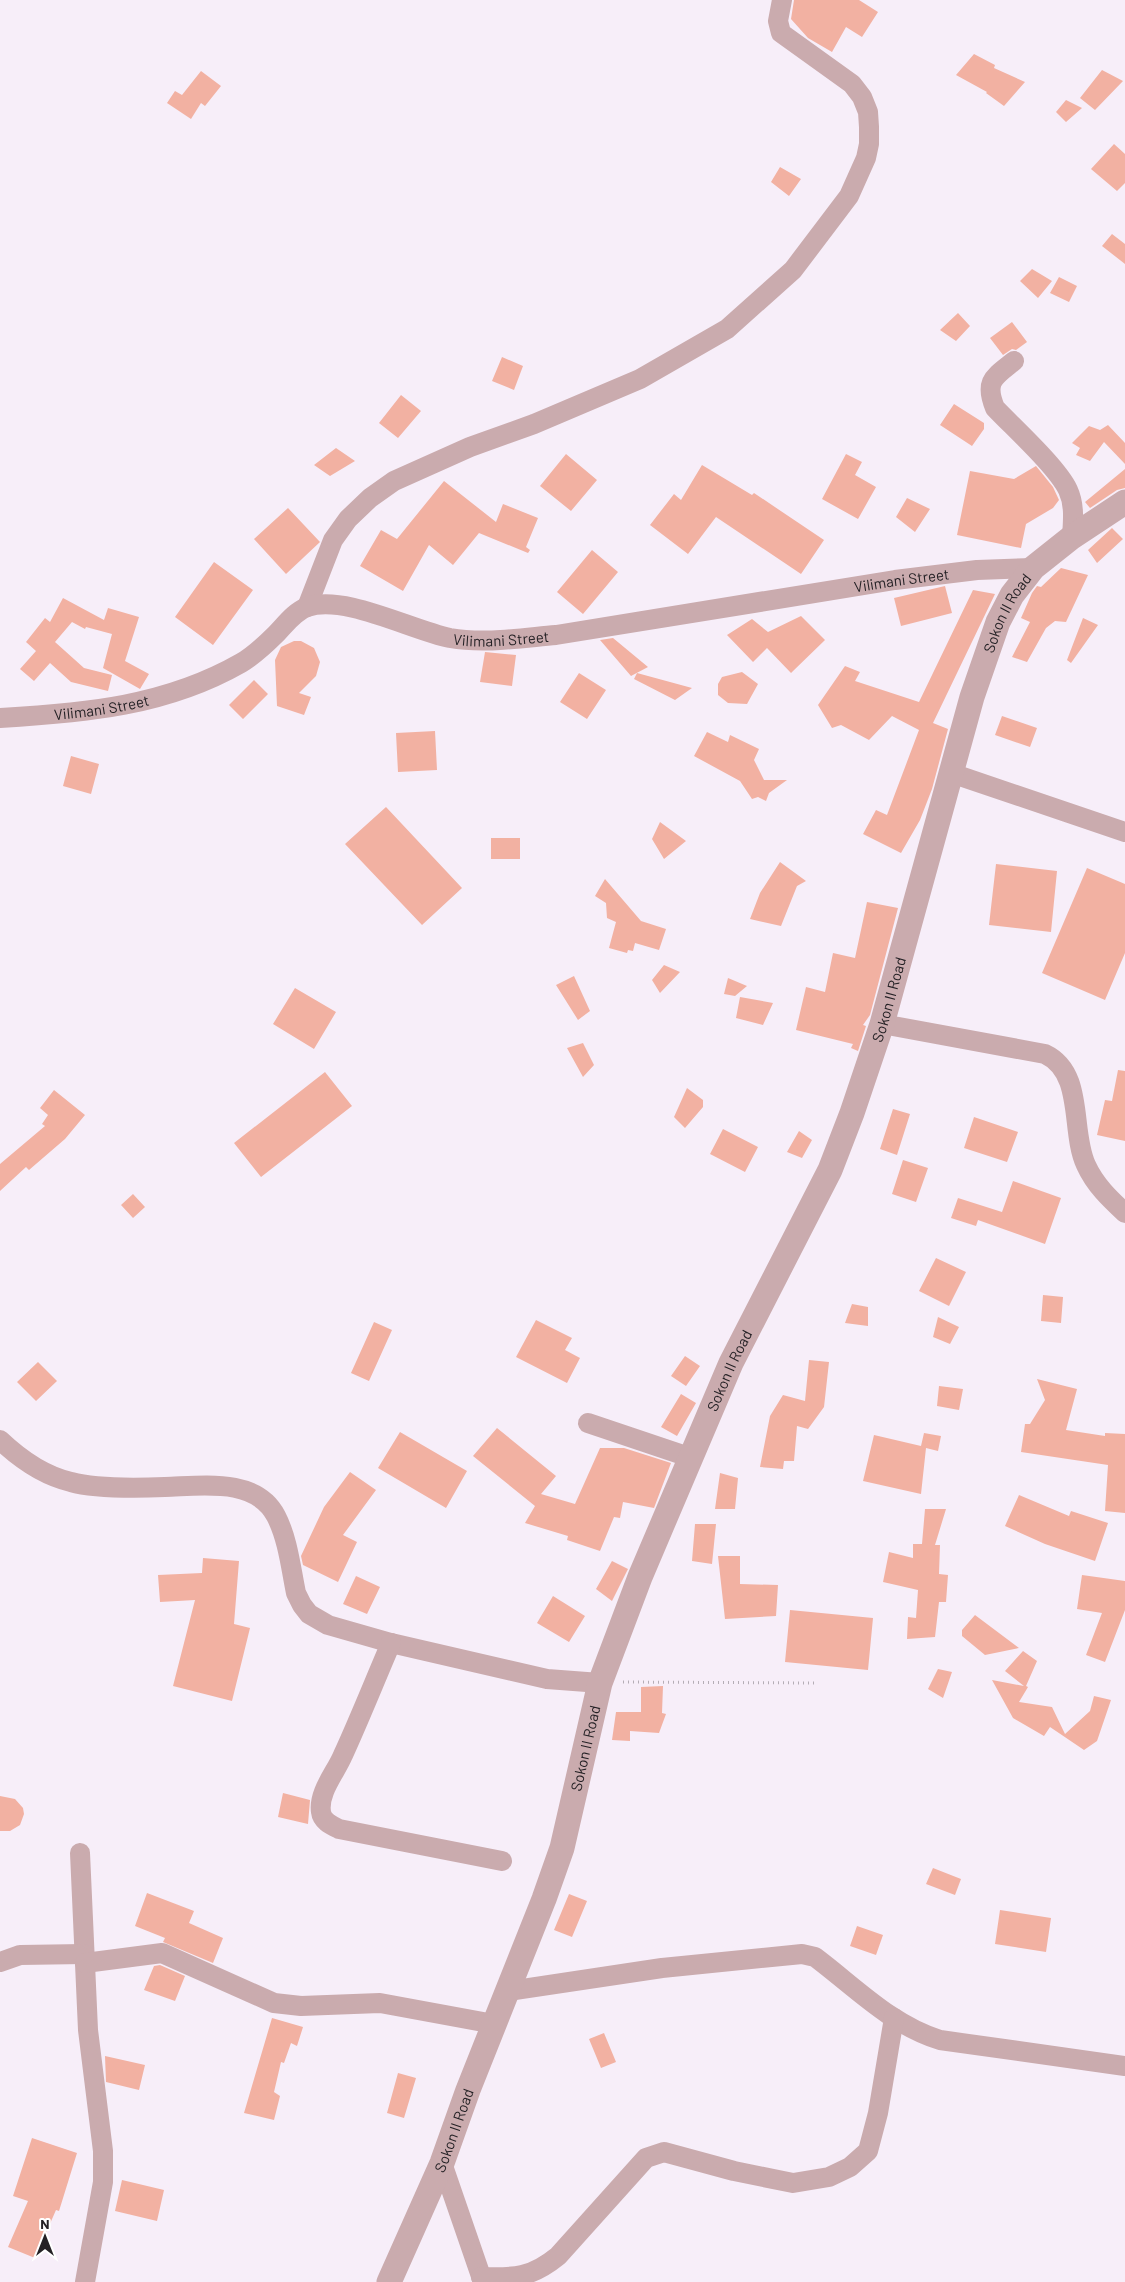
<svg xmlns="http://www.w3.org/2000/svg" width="1125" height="2282" font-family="Barlow,sans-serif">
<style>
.building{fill:#f2b1a2}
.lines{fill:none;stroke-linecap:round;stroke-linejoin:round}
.path{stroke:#b5aeb6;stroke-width:3;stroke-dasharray:1 4;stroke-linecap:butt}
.minor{stroke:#caabae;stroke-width:20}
.tertiary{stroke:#caabae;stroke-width:25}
.labels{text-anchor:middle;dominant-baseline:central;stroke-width:5;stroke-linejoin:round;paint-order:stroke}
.street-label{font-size:15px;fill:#242125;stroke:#fff}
</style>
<rect width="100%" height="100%" fill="#f7eef9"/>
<path class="building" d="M794 0H859L878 12 862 37 846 27 832 52 808 38 791 19Z
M974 54 995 65 994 68 1025 82 1004 106 986 93 987 92 956 75Z
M1102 70 1123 81 1095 110 1080 98Z
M201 71 221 86 205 106 201 103 191 119 167 103 175 91 182 95Z
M1066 100 1082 108 1066 122 1056 112Z
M1114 144 1125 154V183L1117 191 1091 169Z
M780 167 801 179 789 196 771 182Z
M1112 234 1125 244V264L1102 246Z
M1032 269 1052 281 1038 298 1020 281Z
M1059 277 1077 286 1069 302 1050 293Z
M958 313 970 326 956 341 940 330Z
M1012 322 1027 342 1016 350 1012 349 1003 355 990 338Z
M502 357 523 366 514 390 492 381Z
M401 395 421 411 398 438 379 423Z
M954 404 984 423V429L972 446 940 425Z
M1108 425 1125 443V464L1104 442 1090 461 1076 455 1080 448 1072 443 1089 426 1100 430Z
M336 448 355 461 330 476 314 465Z
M566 454 597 480 571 511 540 486Z
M846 454 862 462 855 475 876 487 858 519 822 499Z
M702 465 752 495 754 493 824 540 801 574 716 517 688 554 650 525 674 494 681 500Z
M1036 466 1053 487 1059 500 1053 508 1026 524 1021 548 957 535 970 471 1014 479Z
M1125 469V488L1117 490 1090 508 1085 502Z
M444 481 496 522 503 504 538 518 526 547 530 550 528 553 479 533 453 565 429 545 403 591 360 566 381 530 397 539Z
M907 498 930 509 915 532 896 517Z
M288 508 320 542 286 574 254 539Z
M1112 528 1123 539 1097 563 1088 550Z
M592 550 618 572 583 614 557 592Z
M214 562 253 590 213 645 175 617Z
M1061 568 1088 575 1066 622 1055 621 1046 628 1027 662 1012 657 1030 622 1021 618 1032 593 1037 586 1041 587Z
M945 586 952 613 901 626 894 598Z
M973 590 995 594 933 723 948 729 932 789 920 820 901 853 863 834 876 810 887 815 919 730 892 716 869 740 841 725 832 728 818 705 845 666 860 672 855 681 919 702Z
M63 598 104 620 108 608 139 617 125 661 149 674 140 689 103 668 112 634 86 627 85 629 72 622 55 642 84 668 112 675 108 691 71 682 50 663 34 681 20 669 36 651 26 642 45 618 50 622Z
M801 616 825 640 791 673 767 648 753 662 727 635 752 619 768 632Z
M1083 618 1098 625 1071 663 1067 660Z
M613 638 648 667 631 676 600 640Z
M294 641H301L314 648 320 662 316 676 299 693 311 697 304 715 277 706 275 660 281 647Z
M485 652 516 655 512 686 480 682Z
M742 672 758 684 747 704 728 703 718 695V684L722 677Z
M579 673 606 690 587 719 560 702Z
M637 673 692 688 675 700 634 679Z
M254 680 268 694 243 719 229 705Z
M1002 716 1037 728 1030 747 995 735Z
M435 731 437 770 398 772 396 733Z
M707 732 728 742 730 735 759 749 754 760 764 780H787L769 793 766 801 758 797 752 799 740 781 694 756Z
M71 756 99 764 91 794 63 786Z
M386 807 462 888 422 925 345 844Z
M660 822 686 841 664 859 652 839Z
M491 838H520V859H491Z
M780 862 806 881 797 886 781 926 750 919 760 893Z
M996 864 1057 871 1051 932 989 925Z
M1087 868 1125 884V953L1105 1000 1042 973Z
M605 879 641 921 666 929 659 950 635 943 633 951 628 950 627 953 609 948 616 922 607 918 606 903 595 896Z
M867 902 898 908 870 1015 863 1025 866 1026 858 1051 851 1048 853 1044 796 1030 806 987 825 992 833 953 855 958Z
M664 965 680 972 660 993 652 980Z
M574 976 590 1011 578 1020 556 985Z
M728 978 747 986 735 996 724 994Z
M295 988 336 1012 314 1049 273 1024Z
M740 997 773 1003 763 1025 736 1018Z
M583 1043 594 1065 583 1077 567 1048Z
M1118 1070 1125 1071V1141L1097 1135 1105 1100 1112 1101Z
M325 1072 352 1106 261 1177 234 1143Z
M687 1088 703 1100V1107L685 1128 674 1117Z
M54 1090 85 1115 65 1139 29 1170 26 1167 0 1191V1164L45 1126 42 1124 48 1115 40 1108Z
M893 1109 910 1114 897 1155 880 1149Z
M974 1117 1018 1132 1007 1162 964 1148Z
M723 1129 758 1147 745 1172 710 1154Z
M799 1131 812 1140 802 1158 787 1152Z
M903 1160 928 1168 916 1202 892 1194Z
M1013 1181 1061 1198 1045 1244 978 1220 976 1226 951 1218 958 1198 1002 1212Z
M133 1194 145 1207 133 1218 121 1205Z
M936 1258 966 1272 949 1306 919 1291Z
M1043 1295 1063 1297 1061 1323 1041 1321Z
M852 1304 868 1307V1326L845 1323Z
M938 1317 959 1327 950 1344 933 1337Z
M536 1320 572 1338 565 1350 580 1358 567 1383 516 1357Z
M374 1322 392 1330 369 1381 351 1373Z
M685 1356 700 1366 686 1386 671 1376Z
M809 1360 829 1362 824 1407 808 1429 797 1426 794 1461H784L783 1469 760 1467 770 1416 783 1395 805 1401Z
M38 1362 57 1381 36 1401 17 1382Z
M1037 1379 1077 1389 1066 1430 1105 1436V1433L1125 1434V1513L1105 1511 1108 1465 1021 1452 1025 1424H1030L1045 1400Z
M939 1386 963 1389 959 1410 937 1406Z
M681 1394 696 1403 677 1436 661 1427Z
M497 1428 556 1476 541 1494 575 1504 600 1448H624L671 1463 654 1508 623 1502 620 1518 614 1517 600 1551 567 1540 568 1536 525 1523 535 1506 473 1456Z
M400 1432 467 1471 446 1508 378 1468Z
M924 1433 941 1436 938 1451 926 1448 921 1494 863 1481 874 1435 921 1446Z
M350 1472 376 1490 343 1535 357 1542 338 1582 303 1565 301 1556 324 1507Z
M720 1473 738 1478 735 1509H715Z
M1019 1495 1069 1516 1071 1511 1108 1523 1095 1561 1045 1544 1005 1526Z
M925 1509H946L935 1545H940L939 1574 948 1575 946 1602H939L935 1637 907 1639 908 1617 916 1618 918 1590 883 1582 889 1552 913 1558V1544H922Z
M695 1524H716L712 1564 692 1561Z
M718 1556H740V1584L778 1585 776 1616 725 1619Z
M203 1558 239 1561 234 1624 250 1628 232 1701 173 1686 195 1600 160 1602 158 1575 202 1573Z
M612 1561 628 1569 612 1601 596 1589Z
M1082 1575 1125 1581V1610L1105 1662 1086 1655 1102 1613 1077 1609Z
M356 1576 380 1587 367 1614 343 1604Z
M553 1596 585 1616 569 1642 537 1623Z
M790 1610 873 1618 868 1670 785 1662Z
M975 1615 1019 1648 985 1655 962 1636V1630Z
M1023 1651 1037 1661 1026 1686 1028 1687 1019 1702 1052 1707 1065 1734 1090 1711 1094 1696 1111 1700 1097 1741 1084 1750 1050 1727 1044 1736 1013 1718 992 1680 1024 1686 1005 1671Z
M938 1669 952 1672 943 1698 928 1689Z
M663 1686 662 1713 666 1714 659 1733 630 1731V1741L612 1740 616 1712H641V1687Z
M283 1793 310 1800 308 1824 278 1817Z
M0 1796 15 1799 23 1808 24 1814 20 1825 10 1831H0Z
M933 1868 961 1879 955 1895 926 1884Z
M147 1893 194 1911 189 1923 223 1938 213 1963 163 1942 165 1938 135 1926Z
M569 1894 587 1901 572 1937 554 1930Z
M1000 1910 1051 1918 1046 1952 995 1944Z
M857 1926 883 1935 876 1955 850 1946Z
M160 1965 185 1976 175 2001 144 1990 154 1966Z
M272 2018 303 2027 297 2046 291 2043 284 2063 281 2062 274 2092 280 2096 274 2120 244 2113Z
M604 2033 616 2062 601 2068 589 2039Z
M105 2056 145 2065 139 2090 106 2082Z
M398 2073 416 2078 404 2118 387 2113Z
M32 2138 77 2153 59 2211 56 2210 35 2258 8 2247 28 2201 13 2196Z
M122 2180 164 2190 157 2221 115 2211Z"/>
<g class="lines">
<path class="path" d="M623 1682 816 1683"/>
<g class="minor">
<path d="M1014 361C994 377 984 381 995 408 1015 429 1057 467 1068 490 1075 505 1073 521 1072 537"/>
<path d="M307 607 333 540 348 519 370 498 394 481 470 447 534 424 640 379 727 329 793 270 849 196 866 158 869 144V127L868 112 862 97 852 84 781 33 778 21 782 0"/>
<path id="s1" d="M0 718C85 713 166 706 241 663 253 656 266 644 276 634 285 625 294 612 307 607 344 594 411 630 450 638 484 644 521 638 556 635L895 580 977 570 1033 568"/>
<path d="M951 773 1125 832"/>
<path d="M882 1024 1045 1054C1085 1073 1070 1131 1086 1165 1095 1185 1110 1199 1125 1213"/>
<path d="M588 1423 689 1457"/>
<path d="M0 1440C19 1458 45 1476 71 1482 96 1489 139 1488 165 1487 201 1486 256 1477 276 1516 288 1539 291 1569 296 1593L302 1605 309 1614 328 1625 391 1643 547 1679 600 1683"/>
<path d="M391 1643C375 1680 360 1718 343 1755 336 1772 318 1792 321 1812 322 1821 331 1825 339 1829L502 1861"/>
<path d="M80 1853 88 2030 103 2151V2182L85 2282"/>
<path d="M0 1962 20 1955 84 1954"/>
<path d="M85 1963 162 1953 274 2003 301 2006 380 2003 494 2024"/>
<path d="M508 1991 662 1968 802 1954 815 1957C855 1987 891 2025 940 2040L1125 2066"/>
<path d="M442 2163 483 2282"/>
<path d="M481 2277C515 2278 531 2278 558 2256L646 2158 664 2152 734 2171 793 2183 829 2177 850 2167 868 2151 878 2113 894 2018"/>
</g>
<path class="tertiary" id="s2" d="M389 2282 442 2163 468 2090 544 1899 562 1848 600 1683 640 1577 731 1363 830 1170 852 1113 882 1024 972 697 998 622 1012 595 1033 568 1072 537 1125 502"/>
</g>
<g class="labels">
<g class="street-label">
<text stroke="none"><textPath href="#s1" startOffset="941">Vilimani Street</textPath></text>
<text stroke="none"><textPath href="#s2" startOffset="1785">Sokon II Road</textPath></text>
<text stroke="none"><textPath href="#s1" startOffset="536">Vilimani Street</textPath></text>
<text stroke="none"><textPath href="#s1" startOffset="102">Vilimani Street</textPath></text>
<text stroke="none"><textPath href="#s2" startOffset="1380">Sokon II Road</textPath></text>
<text stroke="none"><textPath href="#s2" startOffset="975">Sokon II Road</textPath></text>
<text stroke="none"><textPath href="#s2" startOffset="570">Sokon II Road</textPath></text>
<text stroke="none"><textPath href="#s2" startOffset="165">Sokon II Road</textPath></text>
</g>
</g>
<g transform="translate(45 2237)" stroke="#ffffff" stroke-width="4" paint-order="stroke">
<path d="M0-4L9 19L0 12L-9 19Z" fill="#242125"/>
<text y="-8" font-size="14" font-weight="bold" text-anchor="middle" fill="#242125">N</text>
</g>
</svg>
